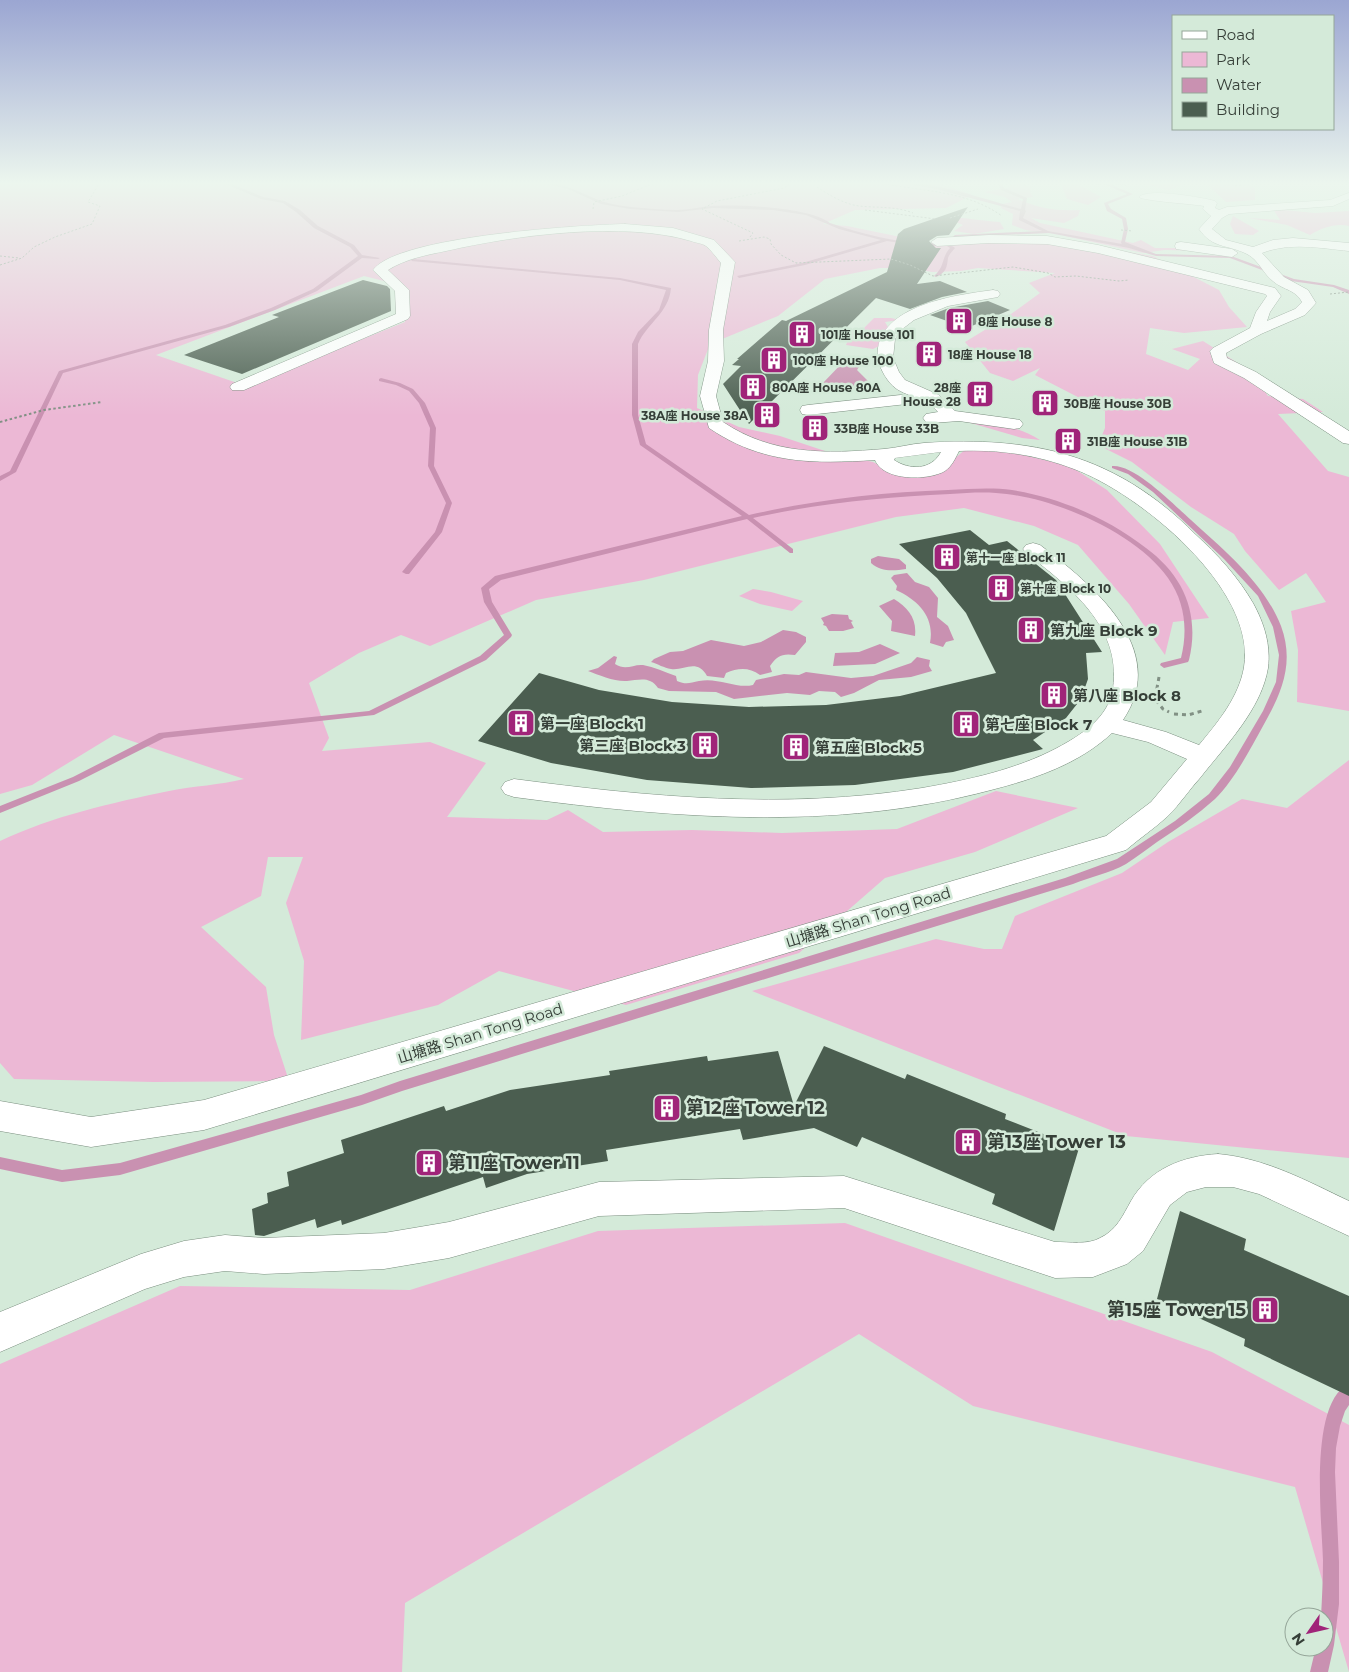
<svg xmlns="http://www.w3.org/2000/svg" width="1349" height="1672" font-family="Montserrat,'Noto Sans TC',sans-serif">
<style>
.green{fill:#ecb8d5;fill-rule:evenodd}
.water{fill:#c991b1}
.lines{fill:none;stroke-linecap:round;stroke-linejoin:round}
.stream{fill:#c991b1;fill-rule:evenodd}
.building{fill:#4b5e50}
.minor-casing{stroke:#7a8e7f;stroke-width:1}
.path-far2{stroke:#819084;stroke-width:1;stroke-dasharray:2 2;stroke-linecap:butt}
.path-far1{stroke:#819084;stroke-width:2;stroke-dasharray:2.5 2.5;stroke-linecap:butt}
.path{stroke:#819084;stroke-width:3;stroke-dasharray:4 4;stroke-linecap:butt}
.minor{fill:#fff;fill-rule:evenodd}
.labels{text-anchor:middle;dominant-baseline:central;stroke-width:5;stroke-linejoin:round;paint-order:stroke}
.far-poi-label{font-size:12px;font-weight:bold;fill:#363f38;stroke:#d4ead9;text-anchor:start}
.poi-label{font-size:15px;font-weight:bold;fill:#363f38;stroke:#d4ead9;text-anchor:start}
.street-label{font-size:15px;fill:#363f38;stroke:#d4ead9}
.near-poi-label{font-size:18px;font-weight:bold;fill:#363f38;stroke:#d4ead9;text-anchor:start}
</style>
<rect width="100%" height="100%" fill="#d4ead9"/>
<path class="green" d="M0 182H936L972 195 946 208 855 210 823 224 847 226 930 243 1021 235 1153 256 1219 290 1229 307 1247 327 1184 333 1150 328 1146 354 1188 370 1200 359 1172 349 1203 341 1252 372 1268 396 1303 399 1323 412 1278 414 1328 471 1349 477V711L1297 702 1298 650 1291 611 1326 602 1306 573 1279 590 1245 551 1234 534 1191 507 1132 462 1098 445 1105 428V411L1035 375 1040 368 1013 381 990 373 965 342 1011 314 1040 293 1029 283 1055 273 978 268 961 271 932 272 910 268H880L825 279 778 316 710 344 698 375 697 408 739 427 780 436 831 453 873 462 896 474 943 468 966 449 1002 450 1070 466 1107 490 1160 544 1209 618 1173 622 1165 655 1129 604 1078 545 1034 526 964 508 896 517 644 580 536 600 430 646 401 635 359 653 309 683 329 738 322 751 430 742 486 763 447 817 547 820 568 810 603 832 692 830 782 833 897 829 996 791 1078 808 975 852 885 878 799 953 626 1005 499 971 438 1005 301 1040 304 961 286 903 303 857H268L261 896 201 927 266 987 274 1035 289 1081 154 1082 14 1079 0 1063V841C53 816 111 803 169 791 194 786 220 785 244 779L114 735 32 785 0 794ZM364 276 396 284 405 311V322L246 386 156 355Z
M1009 182H1020L1031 187 1030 192 1033 197 1018 199C1039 209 1058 211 1080 210L1078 216 1064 223 1031 218 1040 223 1133 243 1141 240 1155 248H1211L1203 251 1165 250 1143 253 1065 236C1053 230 1045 231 1032 231 1026 231 1018 227 1012 225L1013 214 1001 208 1002 204 1012 202 1005 197 984 192 1007 188 1012 184Z
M1060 182H1081L1079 185 1101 197 1088 205 1067 199Z
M1136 182H1189L1169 190Z
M1205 182H1241L1255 188V200L1226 202Z
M1273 209 1315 213 1349 211V226C1335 223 1322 228 1310 235L1287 225 1249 218 1280 220Z
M1233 216 1259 231 1253 235 1235 234 1230 224Z
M944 217C964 217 981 221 1000 222L1004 229 974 234 954 231 963 225Z
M874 318H891L900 320 885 322 888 327 879 346 873 349 846 345 853 330 861 331Z
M957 419C987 423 1014 423 1040 440L1022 438Z
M753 589 771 592 803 601 792 611 760 604 739 596Z
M1349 760V1158L1126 1136 752 991 936 939 984 949H1002L1015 916 1122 873 1168 842 1242 799 1287 808Z
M845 1223 1212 1352 1349 1425V1672L1295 1487 973 1406 859 1334 405 1603 402 1672H0V1364L180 1286 410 1290 598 1231Z"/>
<path class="water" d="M846 359 862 362 857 370 868 381 867 384C858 389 830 392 821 386L822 384Z
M878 556 899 559 906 565V569C893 571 881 572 871 563V559Z
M907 573 915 582 929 587 938 598 937 617 948 626 954 640 946 642 943 647 930 643C935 617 918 600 896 590L897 586 891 578 894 575Z
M894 599C908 608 917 618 915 636L891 631 892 621 879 606Z
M832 614 848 615 849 619 853 621 851 622 854 628 843 631H829L826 626 823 625 824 623 821 618Z
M783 630 796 632 806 637V642L795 655C782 653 777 656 770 666L772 672 760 675C749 667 738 668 726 673L724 678 707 676C697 658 684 671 671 669 664 668 658 664 651 662L654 659 670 652 683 651 711 640 744 646 761 642Z
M880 644 900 653 875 664 833 666 835 653 859 652Z
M614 656 617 657 615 664C626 671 633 664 643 665 654 667 665 672 676 676L677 681C686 685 690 683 699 681 718 677 736 689 753 685L756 680 784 674 799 675 806 672 851 678 873 676 911 663 917 657 930 660 929 666 932 671 911 677 879 680 854 693 841 697 835 692 819 691 810 695 787 693 734 699 716 692 669 691 658 688C650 676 639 680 627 681 615 682 599 675 588 671L598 668Z"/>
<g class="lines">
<path class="stream" d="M221 182H227L263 197 285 201 300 210 318 226 354 245 362 255 380 258 378 259 362 258 317 291 275 310 229 327 63 373 16 472 0 481V476L10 471 59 371 225 325 271 308 313 289 358 256 350 247 314 228 296 212 283 203 261 199Z
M540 182C563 182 581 193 601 201 610 204 622 206 631 207 646 208 662 210 677 210 688 210 699 207 711 206 737 204 809 207 830 223 862 234 895 242 929 244 939 244 948 242 955 248 953 251 949 254 948 258 947 267 946 273 936 277L934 276C945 267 941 258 950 248L947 246H921L887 241 805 265 739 278 737 276 802 263 881 240 839 229 806 215 773 210 713 208 678 212 630 209 601 204 568 189Z
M899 182C937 182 983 199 1021 209L1023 199 1001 190 997 182H1001L1004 188 1027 198 1025 210 1026 211 1023 218 1048 231 1122 244 1121 243 1124 229 1122 219 1107 211 1104 203 1127 194 1099 182H1105L1133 194 1108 204 1111 209 1126 218 1128 229 1125 242 1156 254 1231 256 1294 279 1334 285 1349 290V294L1333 287 1291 281 1230 258 1156 256 1129 248 1049 233 956 237 951 241 949 240 955 235 1042 231 1019 220 1020 211 936 189Z
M413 259 620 278 671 288C669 313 647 323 638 344V415L646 444 749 515C815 500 880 492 948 490 969 489 991 487 1012 490 1061 498 1107 518 1146 548 1184 576 1200 614 1189 660L1188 662 1164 668 1160 665 1161 663 1181 658C1188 630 1185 602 1168 578 1136 532 1051 496 996 493 981 492 966 493 950 494 884 497 819 503 753 518L793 549V553H790L747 519 501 580 489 589 492 602 512 635 511 637 486 660 374 715 164 738 79 781 0 813V806L73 777 159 733 369 711 480 656 504 635 484 602 481 588 495 576 742 516 640 445 632 415V344L638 332 659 310 666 290 620 280 411 261Z
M381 378 400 383 413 389 425 403 436 428 434 466 452 503 442 532 409 574H406L402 572 435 532 446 503 428 466 430 428 419 403 409 391 396 385 379 381V379Z
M1112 466C1135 464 1174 505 1191 520 1225 551 1264 583 1281 626 1295 664 1281 694 1263 726 1249 751 1235 779 1215 799 1197 815 1177 829 1157 842 1147 849 1137 857 1126 864 1110 873 1090 877 1073 884L402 1091 362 1105 120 1175 62 1182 0 1169V1157L62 1170 120 1163 361 1095 400 1081 1065 878 1117 859 1175 821 1209 794 1230 767 1263 711 1276 682 1279 655 1273 627 1258 596 1224 559 1153 492 1128 474 1112 468Z
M1349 1384V1405L1345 1411 1340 1426 1336 1448 1335 1472 1339 1562V1604L1334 1645 1328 1672H1310L1316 1647H1324V1617H1321C1322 1598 1323 1579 1323 1560 1322 1523 1308 1402 1349 1384Z"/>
</g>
<path class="building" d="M968 207 949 235 937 236 929 241 936 248H941L917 284 940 281 967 292 942 297 910 309 876 298 749 424 723 384 741 366 732 365 739 359H737L782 320 786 321 887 272 898 234 904 229Z
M363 280 387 286 390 289 391 311 242 374 184 355 279 317 272 315Z
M988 301 1010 310 967 328 930 315 949 308Z
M970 530 989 545 1007 541 1056 580 1102 652 1086 653 1088 679 1081 699 1066 718 1033 740 1043 749 953 772 855 785 751 788 647 780 551 763 478 741 539 673 599 690 672 702 749 707 826 705 900 696 996 673 966 613 937 578 899 544Z
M824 1046 905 1079 907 1074 1006 1114 1005 1119 1079 1148 1054 1231 992 1204 995 1194 862 1137 857 1147 814 1128 743 1140 740 1129 606 1150 608 1161 527 1174 486 1188 483 1177 342 1225 341 1220 317 1228 315 1219 264 1236 255 1235 252 1209 268 1203 267 1193 289 1186 287 1172 344 1153 341 1140 444 1106 446 1111 510 1090 610 1075 609 1071 707 1056 708 1061 778 1051 794 1106Z
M1180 1211 1246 1239 1244 1250 1349 1296V1396L1244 1346 1245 1339 1157 1299Z"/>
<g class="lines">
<defs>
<path id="minor" d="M1349 193V199L1333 206 1229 214 1222 218 1212 229 1226 240 1253 247 1273 240 1293 238 1349 243V251C1320 248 1290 242 1262 253L1284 277 1308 290 1316 303 1305 315 1261 334 1226 353 1227 358 1256 372 1349 431V444L1343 443 1244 378 1214 363 1210 351 1213 348 1250 328 1256 312 1267 296 1265 294 1098 253 1047 244 989 243 937 246 931 242 937 238 989 235 1047 236 1098 245 1275 288 1281 296 1270 312 1267 321 1295 309 1302 302C1296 290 1284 290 1274 282 1263 274 1259 260 1247 254 1227 244 1213 249 1199 229L1211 216 1203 209 1204 206C1193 204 1144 201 1139 197 1149 188 1197 197 1211 200L1215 201 1217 203 1215 208 1219 210 1227 207 1330 200Z
M625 224 673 228 714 240 735 262 723 330 724 361 716 396 723 422C772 455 826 454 884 449 897 448 910 444 924 443 1033 436 1115 454 1195 534 1217 554 1238 577 1253 603 1264 623 1271 645 1268 668 1261 710 1225 746 1200 778 1189 790 1180 804 1168 816 1155 828 1140 838 1126 850L204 1130 91 1147 0 1131V1101L91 1117 204 1100 1106 836 1151 802 1187 759 1148 742 1112 733C1079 764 1034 779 991 790 834 832 672 818 514 797L505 794 501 788 505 782 514 779C649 797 786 810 922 788 968 780 1015 770 1057 748 1081 735 1109 718 1113 688 1122 627 1070 587 1026 553L1023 549 1026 545 1033 543 1040 545C1092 584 1171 649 1123 720L1166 732 1199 745C1218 722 1239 697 1244 667 1257 589 1139 493 1074 469 1038 455 998 449 959 451 955 459 952 466 945 471 928 481 883 481 875 460 813 464 762 464 709 428L700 396 708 361 709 330 721 263C716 257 711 250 706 246 702 243 696 243 691 241 624 221 515 235 446 251 427 255 405 259 388 270L409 290 410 316 408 319 244 390H232L230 387 232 384 396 314 395 291 373 270C398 236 581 225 625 224ZM941 452C931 471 909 470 894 460L895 458Z
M1181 242 1232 249 1238 253 1232 257 1176 249 1175 246 1176 243Z
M993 290 998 291 1000 294 998 297 948 306 914 320 901 330 895 339 893 358 899 372 905 380 939 395 955 411 1014 419 1020 420 1023 424 1020 428 1014 429 959 421 932 423 926 422 923 418 926 414 938 412C922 394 903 398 890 383 882 373 876 361 878 348 885 304 957 295 993 290Z
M901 395 907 396 909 400 907 404 808 415 802 414 800 410 802 406 808 405Z
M1218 1154C1265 1158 1307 1181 1349 1201V1236L1259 1194 1233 1187H1206L1187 1192 1170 1205 1143 1251 1127 1264 1093 1277 1055 1278 844 1208 599 1216 449 1258 384 1269 264 1274 225 1271 184 1277 145 1289 0 1352V1312L141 1254 184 1241 225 1235 264 1238 384 1233 449 1222 599 1182 844 1176 1055 1242C1069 1242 1088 1245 1100 1238 1117 1230 1123 1215 1131 1201 1149 1169 1183 1156 1218 1154Z"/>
</defs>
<use href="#minor" class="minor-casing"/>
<path class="path-far2" d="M748 182 791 184
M876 182C920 192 964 189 1002 216
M1109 182 1128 186
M1098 184 1109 183
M1235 186 1242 185 1239 182
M817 187C829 195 844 204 859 206 878 208 895 206 913 213
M593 209 594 202 622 196 657 182
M865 210 936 219
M950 218 978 209
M1121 230 1133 231
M750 237 753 233 702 209 717 201 784 188 792 182
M739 241 764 237 770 239 771 244 781 255 796 263 891 259 910 265 933 276 1013 267 1048 273 1055 277 1076 276 1119 281 1129 280
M0 256 19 258
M0 265 22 258 34 247 55 237 92 224 100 206 88 202 100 182
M1330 294 1349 292"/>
<path class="path-far1" d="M0 422 44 410 102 402"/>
<path class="path" d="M1159 677 1155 699 1163 709 1169 712
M1174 714 1188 715 1202 711"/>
<use href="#minor" class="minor"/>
</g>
<linearGradient id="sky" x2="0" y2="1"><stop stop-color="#9ba6d2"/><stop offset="0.44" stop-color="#ecf6ee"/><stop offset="1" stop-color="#ecf6ee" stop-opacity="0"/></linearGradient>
<rect width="1349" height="416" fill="url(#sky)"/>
<defs>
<symbol id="building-square" viewBox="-11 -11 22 22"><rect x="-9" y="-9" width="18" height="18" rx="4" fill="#a02479" stroke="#d4ead9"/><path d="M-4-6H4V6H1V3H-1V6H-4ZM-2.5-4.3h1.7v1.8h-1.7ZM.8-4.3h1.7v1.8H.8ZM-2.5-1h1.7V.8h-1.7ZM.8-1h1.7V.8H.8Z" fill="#fff"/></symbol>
</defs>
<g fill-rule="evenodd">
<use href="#building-square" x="943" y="305" width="32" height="32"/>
<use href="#building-square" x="786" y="318" width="32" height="32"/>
<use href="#building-square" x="913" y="338" width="32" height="32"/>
<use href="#building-square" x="758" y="344" width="32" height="32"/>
<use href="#building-square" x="737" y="371" width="32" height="32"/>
<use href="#building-square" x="964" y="378" width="32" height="32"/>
<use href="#building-square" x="1029" y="387" width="32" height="32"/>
<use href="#building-square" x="751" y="399" width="32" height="32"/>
<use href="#building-square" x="799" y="412" width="32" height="32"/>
<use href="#building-square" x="1052" y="425" width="32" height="32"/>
<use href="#building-square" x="931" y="541" width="32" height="32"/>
<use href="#building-square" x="985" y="572" width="32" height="32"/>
<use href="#building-square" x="1015" y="614" width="32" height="32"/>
<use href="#building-square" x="1038" y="679" width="32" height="32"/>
<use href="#building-square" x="505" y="707" width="32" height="32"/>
<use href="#building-square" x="950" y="708" width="32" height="32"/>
<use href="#building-square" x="689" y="729" width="32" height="32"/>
<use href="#building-square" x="780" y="731" width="32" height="32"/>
<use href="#building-square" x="651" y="1092" width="32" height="32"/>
<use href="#building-square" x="952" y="1126" width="32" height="32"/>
<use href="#building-square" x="413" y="1147" width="32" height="32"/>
<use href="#building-square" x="1249" y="1294" width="32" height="32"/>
</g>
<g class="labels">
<g class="far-poi-label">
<text x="978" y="321">8座 House 8</text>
<text x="821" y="334">101座 House 101</text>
<text x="948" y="354">18座 House 18</text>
<text x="793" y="360">100座 House 100</text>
<text x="772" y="387">80A座 House 80A</text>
<text x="961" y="387" text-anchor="end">28座<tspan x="961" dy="14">House 28</tspan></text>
<text x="1064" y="403">30B座 House 30B</text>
<text x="748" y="415" text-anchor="end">38A座 House 38A</text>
<text x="834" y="428">33B座 House 33B</text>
<text x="1087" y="441">31B座 House 31B</text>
<text x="966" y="557">第十一座 Block 11</text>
<text x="1020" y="588">第十座 Block 10</text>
</g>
<g class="poi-label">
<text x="1050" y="630">第九座 Block 9</text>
<text x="1073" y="695">第八座 Block 8</text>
<text x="540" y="723">第一座 Block 1</text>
<text x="985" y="724">第七座 Block 7</text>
<text x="686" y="745" text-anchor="end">第三座 Block 3</text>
<text x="815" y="747">第五座 Block 5</text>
</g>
<g class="street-label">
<text transform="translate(868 917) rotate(-17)">山塘路 Shan Tong Road</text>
<text transform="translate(480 1033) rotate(-17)">山塘路 Shan Tong Road</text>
</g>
<g class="near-poi-label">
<text x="686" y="1108">第12座 Tower 12</text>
<text x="987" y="1142">第13座 Tower 13</text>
<text x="448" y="1163">第11座 Tower 11</text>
<text x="1246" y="1310" text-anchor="end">第15座 Tower 15</text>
</g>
</g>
<rect x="1172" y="15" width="162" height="115" fill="#d4ead9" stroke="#95a699"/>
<rect x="1182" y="31" width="25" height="8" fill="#ffffff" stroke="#95a699"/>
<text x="1216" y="40" font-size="15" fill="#363f38">Road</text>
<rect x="1182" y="52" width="25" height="15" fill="#ecb8d5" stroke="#95a699"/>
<text x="1216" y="65" font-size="15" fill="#363f38">Park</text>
<rect x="1182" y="78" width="25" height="15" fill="#c991b1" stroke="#95a699"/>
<text x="1216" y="90" font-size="15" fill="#363f38">Water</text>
<rect x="1182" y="102" width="25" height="15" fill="#4b5e50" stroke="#95a699"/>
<text x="1216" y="115" font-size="15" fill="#363f38">Building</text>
<g transform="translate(1309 1632) rotate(236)"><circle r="24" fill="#d4ead9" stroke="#95a699"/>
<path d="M0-4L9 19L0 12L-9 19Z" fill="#a02479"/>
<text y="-8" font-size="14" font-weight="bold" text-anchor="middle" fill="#363f38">N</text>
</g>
</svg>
